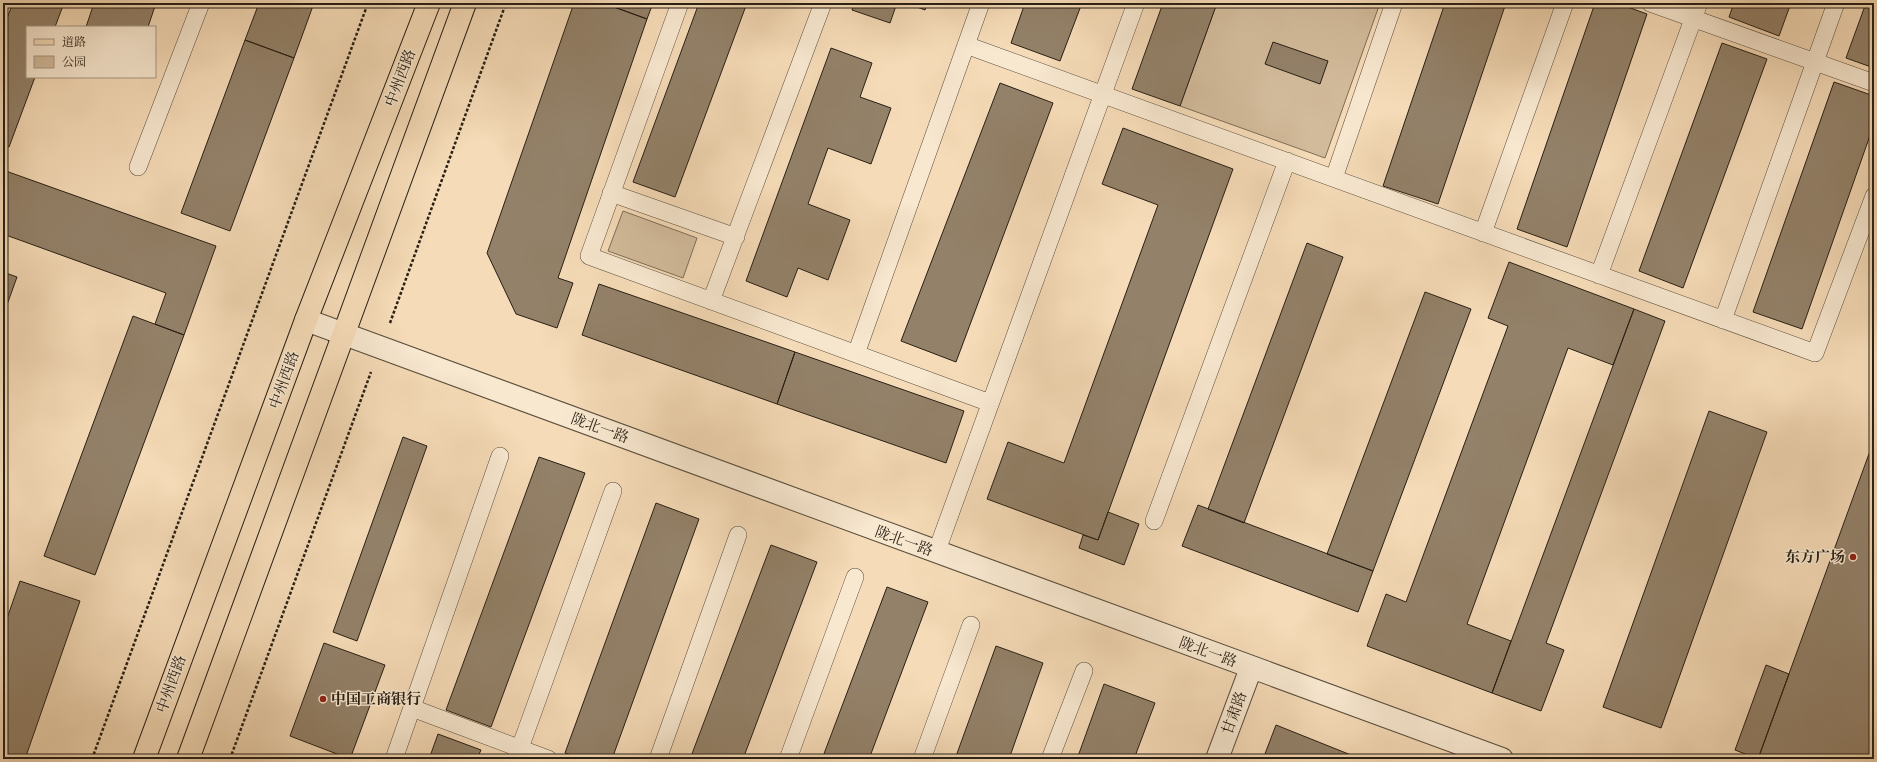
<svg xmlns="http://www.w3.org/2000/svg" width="1877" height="762" font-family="Cardo,'Noto Serif SC',serif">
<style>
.green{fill:#d2bb9b;stroke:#7d6d58}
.building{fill:#938169;stroke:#281f14}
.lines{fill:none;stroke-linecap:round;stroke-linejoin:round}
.service-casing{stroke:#5b4e3d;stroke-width:18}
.minor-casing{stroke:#5b4e3d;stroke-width:24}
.primary-casing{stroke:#281f14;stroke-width:24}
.path{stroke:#281f14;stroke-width:2.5;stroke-dasharray:3 2;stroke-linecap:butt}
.service{stroke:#f8e8d0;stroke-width:17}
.minor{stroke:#f8e8d0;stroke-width:22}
.primary{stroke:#f5dbb7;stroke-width:22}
.poi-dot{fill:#8f2418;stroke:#f8e8d0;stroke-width:1.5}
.labels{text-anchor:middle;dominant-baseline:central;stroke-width:3;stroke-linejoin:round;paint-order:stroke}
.street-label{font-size:15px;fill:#281f14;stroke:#f8e8d0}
.poi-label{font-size:15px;font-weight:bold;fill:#281f14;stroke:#f8e8d0;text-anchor:end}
</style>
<rect width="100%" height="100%" fill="#f5dbb7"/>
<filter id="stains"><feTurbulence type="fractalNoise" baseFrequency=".005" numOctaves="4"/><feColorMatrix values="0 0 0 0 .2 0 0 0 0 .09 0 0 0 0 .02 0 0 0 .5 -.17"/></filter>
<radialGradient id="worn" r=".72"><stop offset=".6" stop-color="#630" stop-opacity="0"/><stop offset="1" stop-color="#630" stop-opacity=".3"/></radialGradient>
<path class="green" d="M1217 3H1380L1325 158 1180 106Z
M623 211 697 238 683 278 608 251Z"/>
<path class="building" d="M13 3H64L55 27H27V77H35L9 147 3 145V28Z
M94 3H156L148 27H86Z
M259 3H314L294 58 245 40Z
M574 3H603L647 19 558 278 573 283 557 328 516 314 487 253Z
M603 3H653L647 19Z
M699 3H747L675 197 633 182Z
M854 3H897L890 23 852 10Z
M906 3H928L925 10Z
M1025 3H1082L1060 61 1011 43Z
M1163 3H1217L1180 106 1132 89Z
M1445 3H1506L1438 204 1383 186Z
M1595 3H1617L1647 14 1567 247 1517 229Z
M1734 3H1791L1779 36 1729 17Z
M1866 3H1874V68L1846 58Z
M245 40 294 58 230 231 181 213Z
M1273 42 1328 61 1320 84 1265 64Z
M1722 43 1767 59 1683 288 1639 271Z
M831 48 872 63 860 97 891 108 871 164 828 148 808 204 850 220 828 280 798 268 787 297 746 281Z
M1834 82 1874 96V124L1802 329 1753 312Z
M1000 83 1053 103 956 362 901 341Z
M1123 128 1233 169 1098 540 987 499 1008 442 1064 463 1158 205 1102 184Z
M3 170 216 246 184 335 155 324 166 293 3 234Z
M1307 243 1343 257 1244 523 1208 509Z
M1509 262 1634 309 1613 365 1568 348 1467 624 1511 641 1492 693 1367 646 1386 594 1406 602 1508 326 1488 318Z
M3 272 17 277 3 316Z
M599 284 795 352 777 404 582 335Z
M1425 292 1471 309 1373 571 1327 554Z
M1634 309 1665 321 1546 643 1564 650 1541 711 1492 693Z
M133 316 184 335 95 575 44 556Z
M795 352 964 411 946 463 777 404Z
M1709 411 1767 432 1661 728 1603 707Z
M403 437 427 446 357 641 333 632Z
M1874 440V759H1758Z
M539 457 585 473 491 727 446 710Z
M656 503 699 519 612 759H583L565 753Z
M1198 505 1373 571 1358 612 1182 546Z
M1108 512 1139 524 1124 565 1079 548 1083 535 1098 540Z
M771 545 817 562 743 759H690Z
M20 581 80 601 25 759H3V630Z
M887 587 928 602 869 759H822Z
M324 643 385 665 350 759 290 736Z
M996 646 1043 663 1009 759H955Z
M1766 665 1789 674 1758 759 1735 750Z
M1104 684 1155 703 1134 759H1077Z
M1276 725 1361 759H1263Z
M438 734 481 750 477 759H429Z"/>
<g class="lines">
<defs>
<path id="service" d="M680 3 589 256 990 403
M1650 3 1874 83
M966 45 1815 353 1874 196
M138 167 201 3
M1334 178 1394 3
M611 193 736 237
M1483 233 1565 3
M1599 275 1699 3
M711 301 823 3
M1723 320 1836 3
M856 354 981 3
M1154 521 1287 161
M936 553 1136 3
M412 708 548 759
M394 759 500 456
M516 759 613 491
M658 759 738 535
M788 759 855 577
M922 759 971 625
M1050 759 1084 671"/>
<path id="minor" d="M306 320 1502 759
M1217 759 1251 668"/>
<path id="primary" d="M144 759 306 320 429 3
M188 759 465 3"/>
</defs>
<use href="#service" class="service-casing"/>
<use href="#minor" class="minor-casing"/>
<use href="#primary" class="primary-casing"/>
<path class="path" d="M390 323 506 3
M92 759 368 3
M230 759 371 372"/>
<use href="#service" class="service"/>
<use href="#minor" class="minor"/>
<use href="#primary" class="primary"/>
</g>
<g class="poi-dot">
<circle cx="1853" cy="557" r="4"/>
<circle cx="323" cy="699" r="4"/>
</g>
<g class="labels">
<g class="street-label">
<text transform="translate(400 78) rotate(-69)">中州西路</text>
<text transform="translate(284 380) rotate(-70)">中州西路</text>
<text transform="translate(600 428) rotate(20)">陇北一路</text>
<text transform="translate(904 541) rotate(20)">陇北一路</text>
<text transform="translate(1208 652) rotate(20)">陇北一路</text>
<text transform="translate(171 684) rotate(-70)">中州西路</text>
<text transform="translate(1234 713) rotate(-70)">甘肃路</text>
</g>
<g class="poi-label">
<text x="1845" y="557">东方广场</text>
<text x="331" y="699" text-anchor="start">中国工商银行</text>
</g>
</g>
<rect width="1877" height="762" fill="none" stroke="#f5dbb7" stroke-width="16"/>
<rect x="4" y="4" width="1869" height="754" fill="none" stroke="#281f14" stroke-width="2"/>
<rect x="8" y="8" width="1861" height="746" fill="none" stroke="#281f14"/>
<rect x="26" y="26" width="130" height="52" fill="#f8e8d0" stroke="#a59885"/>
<rect x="34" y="39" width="20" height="6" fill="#f5dbb7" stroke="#a59885"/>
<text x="62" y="46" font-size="12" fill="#281f14">道路</text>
<rect x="34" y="56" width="20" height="12" fill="#d2bb9b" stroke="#a59885"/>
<text x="62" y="66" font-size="12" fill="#281f14">公园</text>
<rect width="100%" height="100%" filter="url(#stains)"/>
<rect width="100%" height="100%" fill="url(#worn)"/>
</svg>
